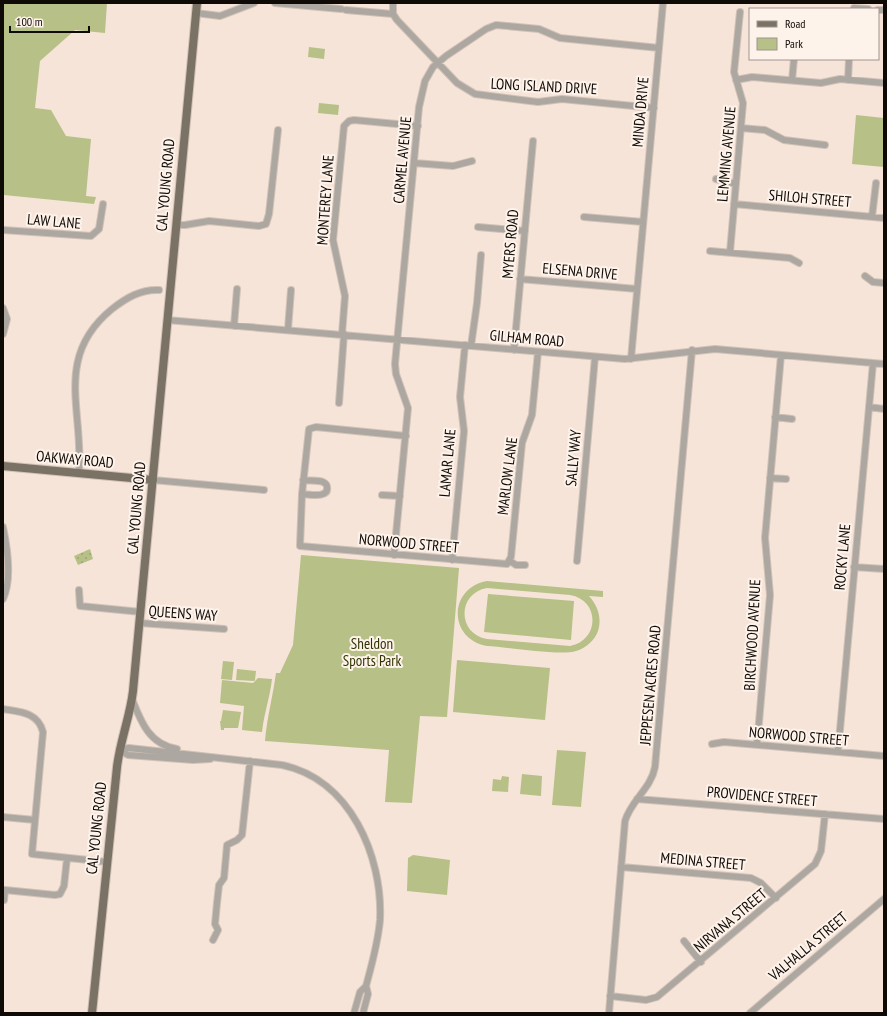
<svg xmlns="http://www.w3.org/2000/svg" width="887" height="1016" font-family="'PT Sans Narrow',sans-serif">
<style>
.green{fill:#b7c086;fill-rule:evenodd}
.garden{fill:url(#garden-dots)}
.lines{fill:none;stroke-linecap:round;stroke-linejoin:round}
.minor-casing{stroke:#d1c1b6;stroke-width:8}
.major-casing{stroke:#d1c1b6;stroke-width:10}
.minor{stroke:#aca7a0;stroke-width:6}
.major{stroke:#797265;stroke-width:8}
.labels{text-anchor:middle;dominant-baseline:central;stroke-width:4;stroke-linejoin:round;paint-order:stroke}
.street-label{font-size:15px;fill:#100a06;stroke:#fef3eb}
.park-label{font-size:15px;fill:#2f3400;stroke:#fef3eb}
</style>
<defs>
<pattern id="garden-dots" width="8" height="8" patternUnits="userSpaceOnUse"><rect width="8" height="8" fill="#b7c086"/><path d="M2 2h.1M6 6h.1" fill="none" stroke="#9ca472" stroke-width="1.8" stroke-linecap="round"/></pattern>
</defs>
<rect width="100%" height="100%" fill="#f6e4d8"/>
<path class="green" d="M3 3H107L105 33 75 30 40 61 35 108 51 110 66 136 91 139 86 196 96 197 94 204 4 195Z
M309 47 325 49 324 59 308 57Z
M319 103 339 105 338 115 318 113Z
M856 115 884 118V167L852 164Z
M301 555 459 568 447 717 420 716 412 803 385 802 389 750 265 741C267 717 273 696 276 673H280L293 645Z
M487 581 603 591V597L589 596C598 606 602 618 598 631 595 640 586 648 576 651 560 656 507 647 487 646 448 639 448 588 487 581ZM487 588 570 595C600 600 600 640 570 646L487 639C457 634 457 593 487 588Z
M488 594 574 601 571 640 484 632Z
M457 660 550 668 545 720 453 712Z
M223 661 234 662 232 680 221 679Z
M237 669 256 671 255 680 254 681 236 680Z
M258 678 272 679C270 697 264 713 262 732L242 730 244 706 220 703 222 680 253 683Z
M223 710 241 712 238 728H224V730H221L220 721H221Z
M557 750 586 752 581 807 552 805Z
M522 774 542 776 541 796 520 794Z
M502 776 509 777 508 792 492 791 493 779 501 780Z
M413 855 450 860 447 895 407 891 408 858Z"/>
<path class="garden" d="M90 549 93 559 78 565 74 556Z"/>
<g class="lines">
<defs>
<path id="minor" d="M275 3 341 9
M393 3V14L397 20 457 83 475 94 538 102 562 99 654 108
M854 8 868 9
M346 10 393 14
M878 10H882
M196 13 220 16 254 3
M736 80 752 77 821 83 840 79 884 83
M792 80 794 59
M848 80 849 59
M741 128 765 130 784 140 825 145
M414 163 453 166 472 161
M716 179 736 184
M734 204 884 218
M584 217 643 222
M872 217 876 183
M176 225H185L209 221 259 226 266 224 269 214 278 130
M478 227 525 231
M3 230 91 236 99 229 103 204
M710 251 790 258 799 263
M730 252 743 103 734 72 740 12
M865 276 873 282 884 283
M520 279 637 289
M3 308 7 319 3 334
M167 320 625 359 715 349 884 364
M234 326 237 289
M288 329 291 290
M342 334 345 296 333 240 344 126 349 121 354 120 418 126
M471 346 477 303 481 255
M514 350 533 141
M631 359 663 3
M339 403 344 334
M869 407 884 409
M775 417 792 419
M406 436 316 427 309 429 302 494 300 546 507 564 511 557 522 443 532 415 538 352
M79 474C84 411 53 357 112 309 126 298 141 289 159 290
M770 478 786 479
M153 480 264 490
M302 494C309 494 329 499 327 487 327 485 325 483 323 482 318 480 309 481 303 480
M382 495 400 496
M3 527C7 546 12 580 3 599
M394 555 408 408 396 374 395 364 419 107 425 81 433 67 446 56 486 29 496 25 539 29 560 38 659 48
M452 560 464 431 460 397 465 345
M510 561 516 565H525
M577 561 595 357
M854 567 884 569
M79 590 80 606 141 612
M140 623 224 629
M132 699C141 722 149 744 177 749
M3 709C20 712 38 712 43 732L32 854 107 862
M712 744 724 742 884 756
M757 745 770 595 765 538 781 355
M119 750 129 748 282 765C350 779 383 856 380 920 378 943 372 964 366 986L368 994 363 1013
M119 750 128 755 193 760 210 759
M838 752 873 363
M637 799 884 819
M3 817 35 820
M621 867 751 878 761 883 776 898
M4 900 5 890 55 895 60 894 64 886 67 858
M213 940 218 930 215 924 217 903 219 885 224 878 227 845 237 840 242 835 250 761
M684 941 701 962
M610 996 646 1000 657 997 815 864 821 851 825 814
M354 1013 360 992 366 986
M609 1013 625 821C631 800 651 789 655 767L692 350
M750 1013 884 899"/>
<path id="major" d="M3 466 153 480
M92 1013 117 767C120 741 130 717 133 691L197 3"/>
</defs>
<use href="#minor" class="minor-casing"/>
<use href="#major" class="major-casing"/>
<use href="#minor" class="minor"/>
<use href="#major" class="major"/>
</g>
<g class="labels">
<g class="street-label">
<text transform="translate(544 86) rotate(3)">LONG ISLAND DRIVE</text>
<text transform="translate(640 112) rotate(-85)">MINDA DRIVE</text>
<text transform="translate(726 154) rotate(-85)">LEMMING AVENUE</text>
<text transform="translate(402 160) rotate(-85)">CARMEL AVENUE</text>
<text transform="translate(165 185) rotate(-85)">CAL YOUNG ROAD</text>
<text transform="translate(810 198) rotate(5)">SHILOH STREET</text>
<text transform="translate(325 200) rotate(-86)">MONTEREY LANE</text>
<text transform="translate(54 221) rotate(5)">LAW LANE</text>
<text transform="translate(510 244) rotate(-85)">MYERS ROAD</text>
<text transform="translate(580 271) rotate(5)">ELSENA DRIVE</text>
<text transform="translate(527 338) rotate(5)">GILHAM ROAD</text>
<text transform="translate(573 458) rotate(-85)">SALLY WAY</text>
<text transform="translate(75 459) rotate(5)">OAKWAY ROAD</text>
<text transform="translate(447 463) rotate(-85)">LAMAR LANE</text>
<text transform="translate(507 476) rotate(-83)">MARLOW LANE</text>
<text transform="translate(136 508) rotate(-85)">CAL YOUNG ROAD</text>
<text transform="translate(409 543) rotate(5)">NORWOOD STREET</text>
<text transform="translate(842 557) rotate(-85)">ROCKY LANE</text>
<text transform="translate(183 613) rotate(4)">QUEENS WAY</text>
<text transform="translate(752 635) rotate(-87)">BIRCHWOOD AVENUE</text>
<text transform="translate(650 685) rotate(-85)">JEPPESEN ACRES ROAD</text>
<text transform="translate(799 736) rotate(5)">NORWOOD STREET</text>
<text transform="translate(762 796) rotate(5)">PROVIDENCE STREET</text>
<text transform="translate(96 828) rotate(-84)">CAL YOUNG ROAD</text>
<text transform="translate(703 861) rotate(5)">MEDINA STREET</text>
<text transform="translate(730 920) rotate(-40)">NIRVANA STREET</text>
<text transform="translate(808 946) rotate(-40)">VALHALLA STREET</text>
</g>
<g class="park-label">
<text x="372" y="643">Sheldon<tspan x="372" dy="17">Sports Park</tspan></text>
</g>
</g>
<rect width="887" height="1016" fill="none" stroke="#100a06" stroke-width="8"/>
<rect x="749" y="8" width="130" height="52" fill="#fef3eb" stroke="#9f968f"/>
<rect x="757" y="21" width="20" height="6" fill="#797265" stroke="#9f968f"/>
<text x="785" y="28" font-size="12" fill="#100a06">Road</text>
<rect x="757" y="38" width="20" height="12" fill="#b7c086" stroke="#9f968f"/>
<text x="785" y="48" font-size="12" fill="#100a06">Park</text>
<path d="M10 26v6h79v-6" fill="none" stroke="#100a06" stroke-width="2"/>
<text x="16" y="26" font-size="12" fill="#100a06" stroke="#fef3eb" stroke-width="3" paint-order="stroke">100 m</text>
</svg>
